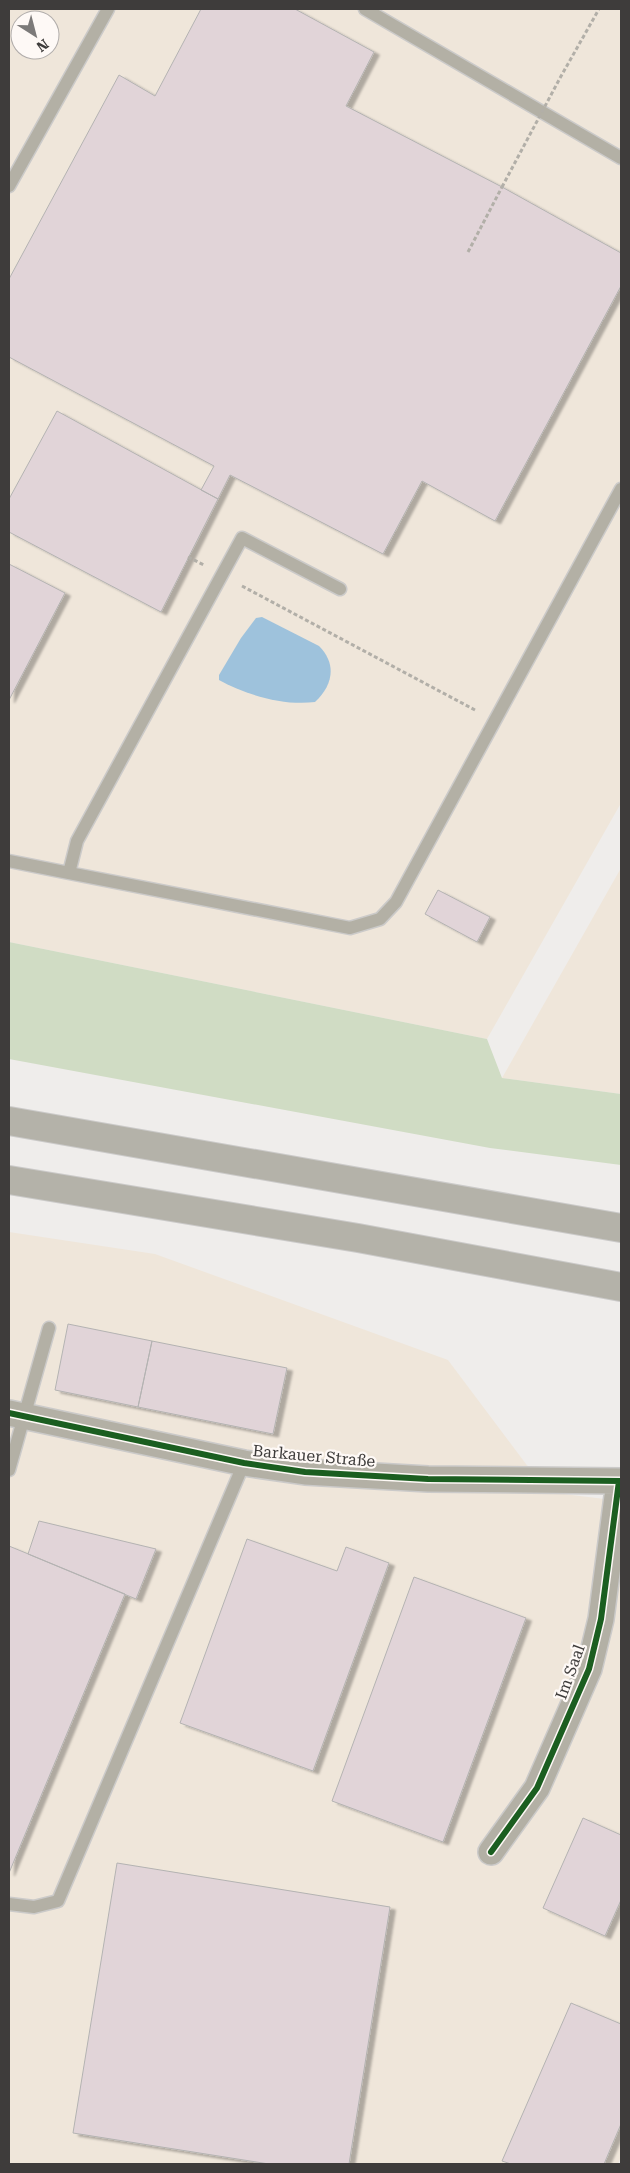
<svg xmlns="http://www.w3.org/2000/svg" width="630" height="2173" font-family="'Roboto Serif',serif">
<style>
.industrial{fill:#efe6da;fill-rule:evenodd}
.green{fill:#d0dcc4}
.water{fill:#9ec2dc}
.building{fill:#e1d4d8;stroke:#b4b3b2;filter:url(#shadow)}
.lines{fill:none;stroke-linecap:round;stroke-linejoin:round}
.service-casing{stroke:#cbcac9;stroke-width:15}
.minor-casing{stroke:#cbcac9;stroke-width:28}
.trunk-casing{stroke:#cbcac9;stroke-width:30}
.path{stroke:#b2afa8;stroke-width:3;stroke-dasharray:4 2.5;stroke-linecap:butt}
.service{stroke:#b3b0a5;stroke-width:12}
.minor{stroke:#b3b0a5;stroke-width:25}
.trunk{stroke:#b4b2a9;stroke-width:28}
.path-bridge{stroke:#b2afa8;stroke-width:3;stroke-dasharray:4 2.5;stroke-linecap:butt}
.cycleway-casing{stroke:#fef9f6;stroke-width:9}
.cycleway{stroke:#1b5e20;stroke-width:6}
.labels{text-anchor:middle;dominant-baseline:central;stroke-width:4.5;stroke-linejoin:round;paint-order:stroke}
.street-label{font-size:16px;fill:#3e3c3b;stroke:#fef9f6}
</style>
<defs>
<filter id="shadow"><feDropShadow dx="5.5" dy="3" stdDeviation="1" flood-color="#0004"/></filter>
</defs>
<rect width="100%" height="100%" fill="#efedeb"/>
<path class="industrial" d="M9 9H621V803L487 1039 9 942ZM20 20H50V50H20Z
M621 868V1094L502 1078Z
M9 1232 155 1254 448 1360 547 1492 621 1501V2157L618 2164H9Z"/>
<path class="green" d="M9 942 487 1039 502 1078 621 1094V1165L490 1148 9 1059Z"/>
<path class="water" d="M262 617 319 646C337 664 333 685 315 702 284 706 246 695 219 680V675L241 638 256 618Z"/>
<path class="building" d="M201 9H295L374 52 346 106 502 187 621 253V286L495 521 422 481 383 554 230 475 218 499 201 490 214 466 9 357V279L119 75 155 96Z
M57 411 218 499 161 612 9 532V499Z
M9 564 65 593 9 700Z
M438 890 490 917 477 942 425 914Z
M68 1324 152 1341 138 1407 55 1390Z
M152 1341 287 1368 273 1434 138 1407Z
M39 1521 156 1549 136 1599 28 1554Z
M247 1539 337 1571 346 1547 389 1563 313 1771 180 1723Z
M9 1546 125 1594 9 1873Z
M414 1577 526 1618 443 1842 332 1801Z
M583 1818 621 1835V1900L605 1936 543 1908Z
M117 1863 390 1907 349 2164H269L73 2133Z
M571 2003 621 2024V2124L604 2164H511L502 2161Z"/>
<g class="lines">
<defs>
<path id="service" d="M365 9 621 158
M9 186 108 9
M9 861 69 873 77 841 242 538 340 589
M69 873 350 928 380 919 396 902 621 489
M9 1470 49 1328
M9 1904 34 1907 58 1901 244 1463"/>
<path id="minor" d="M9 1413 244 1463 305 1472 428 1479 621 1481
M491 1852 537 1788 589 1669 601 1619 619 1481"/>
<path id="trunk" d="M9 1121 621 1228
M9 1180 358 1238 621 1287"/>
</defs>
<use href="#service" class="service-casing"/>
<use href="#minor" class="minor-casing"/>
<use href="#trunk" class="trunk-casing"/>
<path class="path" d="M560 78 599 9
M468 252 502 187
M188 557 204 565
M242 586 475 710"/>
<use href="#service" class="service"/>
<use href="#minor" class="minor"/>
<use href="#trunk" class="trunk"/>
<path class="path-bridge" d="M502 187 560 78"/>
<defs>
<path id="cycleway" d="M9 1413 244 1463 305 1472 428 1479 621 1481
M491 1852 537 1788 589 1669 601 1619 619 1481"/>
</defs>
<use href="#cycleway" class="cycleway-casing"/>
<use href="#cycleway" class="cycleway"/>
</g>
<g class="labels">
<g class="street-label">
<text transform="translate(314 1456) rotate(5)">Barkauer Straße</text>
<text transform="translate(570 1672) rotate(-70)">Im Saal</text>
</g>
</g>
<rect width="630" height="2173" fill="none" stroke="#3e3c3b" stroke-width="20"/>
<g transform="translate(35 35) rotate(144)"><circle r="24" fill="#fef9f6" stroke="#b1adab"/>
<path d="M0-4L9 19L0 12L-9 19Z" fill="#7c7a79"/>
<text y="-8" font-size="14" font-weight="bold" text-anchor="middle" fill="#3e3c3b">N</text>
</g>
</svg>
